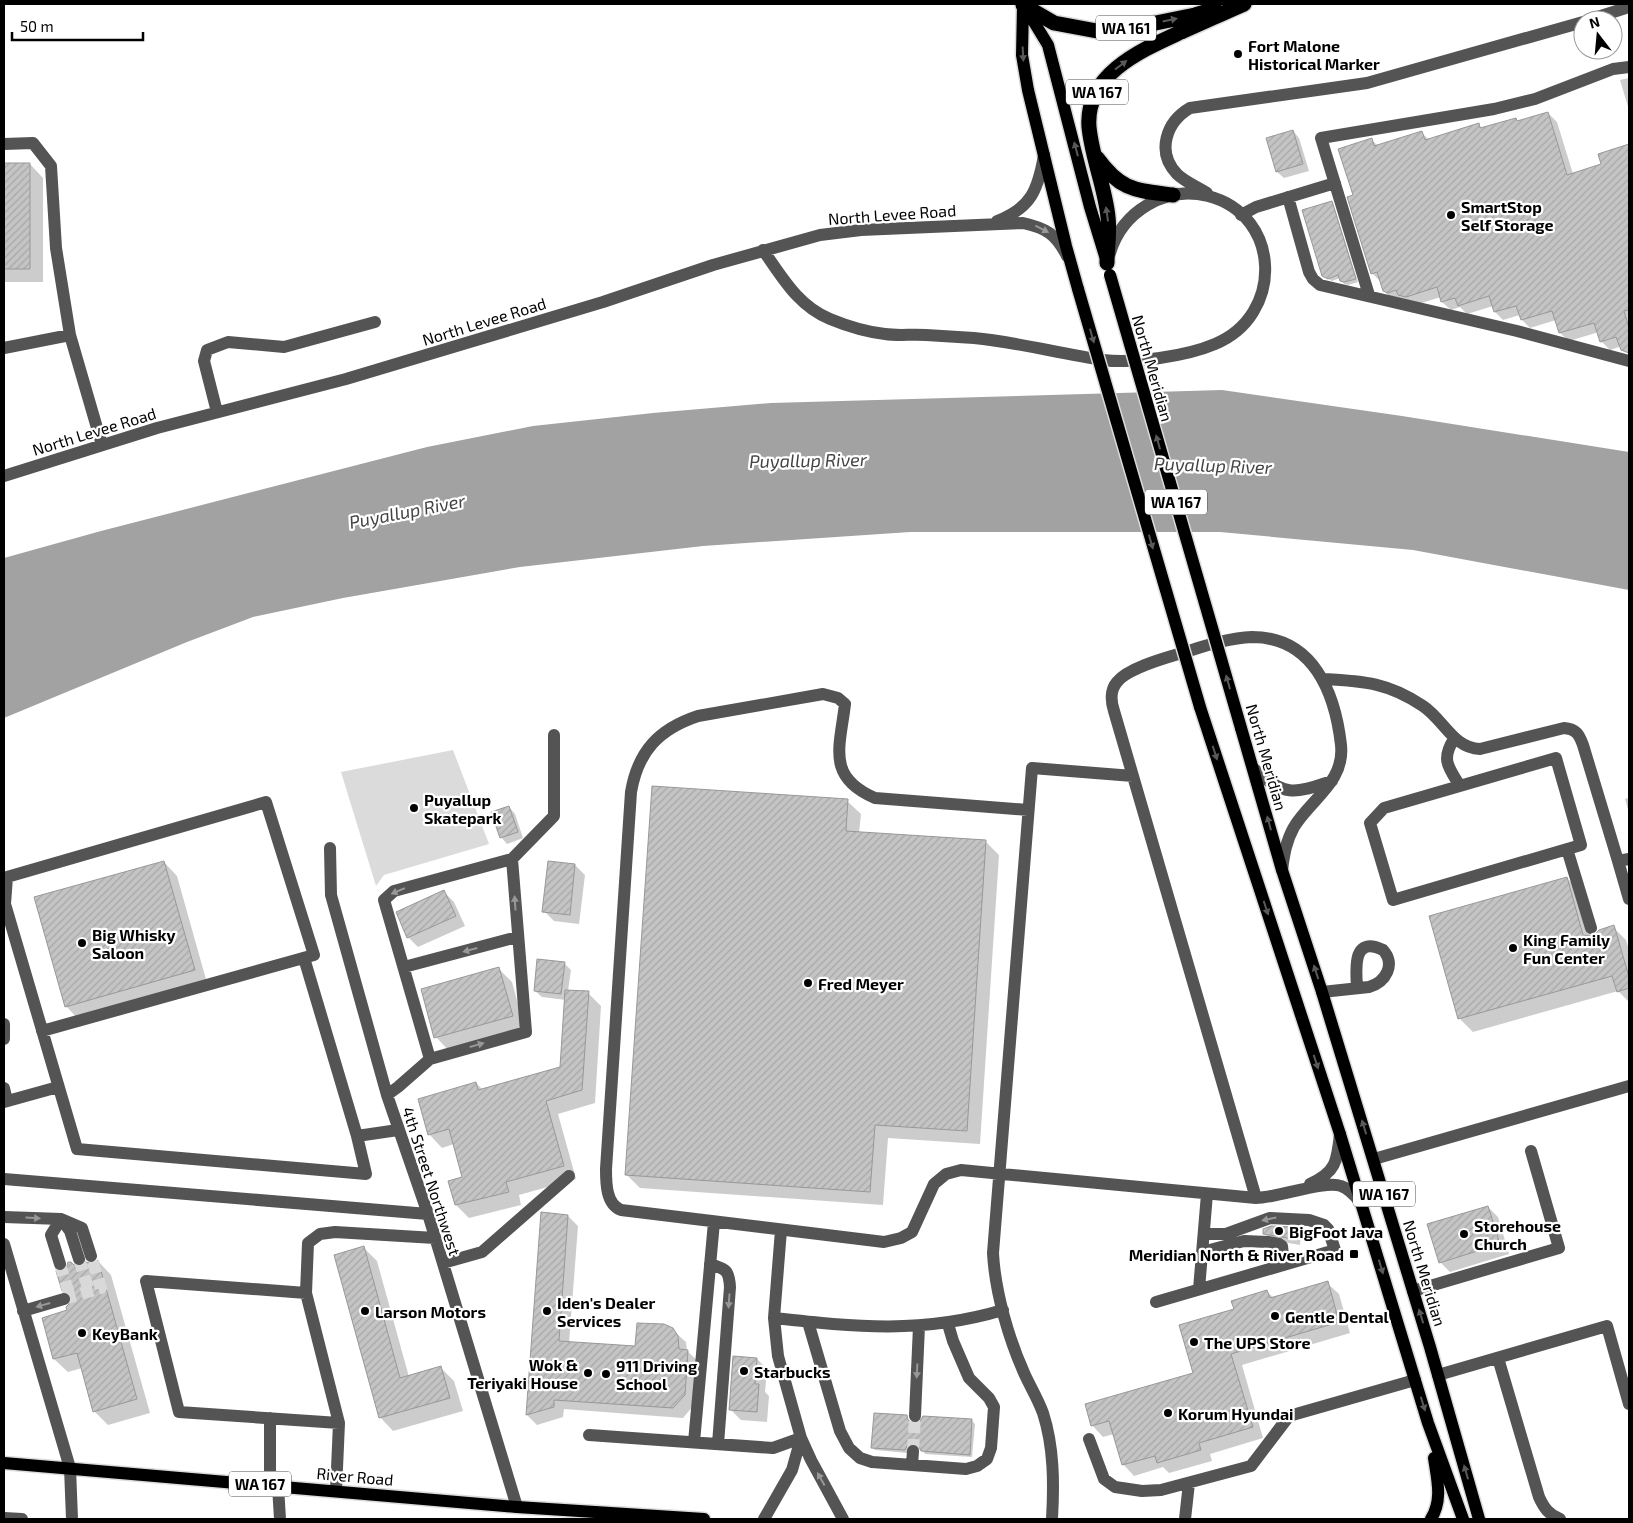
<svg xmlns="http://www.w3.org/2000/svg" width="1633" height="1523" font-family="'Exo 2',sans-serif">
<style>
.pitch{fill:#dbdbdb}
.water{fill:#a2a2a2}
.shadow{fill:#0003}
.building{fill:url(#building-hatch);stroke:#989898}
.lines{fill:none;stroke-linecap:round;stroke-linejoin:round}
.minor-tunnel{stroke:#d9d9d9;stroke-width:12;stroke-dasharray:12 6;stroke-linecap:butt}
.major-casing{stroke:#dbdbdb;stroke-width:15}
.highway-casing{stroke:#dbdbdb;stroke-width:18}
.minor{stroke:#545454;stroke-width:12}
.major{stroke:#000;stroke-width:12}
.highway{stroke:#000;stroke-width:15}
.major-bridge-casing{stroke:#dbdbdb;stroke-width:15;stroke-linecap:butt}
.major-bridge{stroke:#000;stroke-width:12}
.oneway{fill:#595959}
.oneway2{fill:#989898}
.poi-dot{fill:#000;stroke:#fff;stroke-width:2}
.labels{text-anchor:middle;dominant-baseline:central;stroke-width:4.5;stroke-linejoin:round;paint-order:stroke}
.shield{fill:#fff;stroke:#4c4c4c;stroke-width:1}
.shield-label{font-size:15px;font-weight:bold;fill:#000}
.poi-label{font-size:16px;font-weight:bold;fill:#000;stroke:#fff;text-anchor:start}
.street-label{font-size:16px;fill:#000;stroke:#fff}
.water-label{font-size:18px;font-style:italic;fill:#434343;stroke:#fff}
</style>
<defs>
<pattern id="building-hatch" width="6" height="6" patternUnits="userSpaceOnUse" patternTransform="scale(1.25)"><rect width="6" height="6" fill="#c4c4c4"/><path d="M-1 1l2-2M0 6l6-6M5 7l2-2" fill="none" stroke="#a7a7a7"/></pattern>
</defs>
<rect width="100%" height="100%" fill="#fff"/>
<path class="pitch" d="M453 750 489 844 384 875 376 886 341 772Z"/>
<path class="water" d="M1222 390 1402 416 1629 452V590L1413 550 1220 532H910L703 546 520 567 343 598 253 617 187 642 4 718V558L101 531 427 447 533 426 653 413 771 403Z"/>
<path class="shadow" d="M1629 78V110L1620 80Z
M1548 113 1557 122 1573 174 1603 165 1599 155 1629 146V351L1622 346 1610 350 1601 341 1599 332 1569 341 1560 333 1556 320 1530 328 1522 320 1520 315 1503 320 1495 312 1493 306 1467 314 1460 307 1451 310 1442 302 1441 297 1415 305 1393 300 1384 291 1382 283 1372 273 1354 196 1372 140 1378 146 1421 132 1429 140 1479 125 1483 129 1516 120 1519 122Z
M1293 131 1299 138 1309 171 1284 178 1277 172Z
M4 164H30L43 178V282H4Z
M1332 203 1334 206 1358 282 1348 285 1344 284 1340 278 1332 281 1323 275Z
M1629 798V813L1625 799Z
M847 801 861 814 859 833 986 842 999 855 980 1144 888 1138 883 1205 640 1188 627 1175Z
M509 807 515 814 523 838 507 844 501 837Z
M164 862 177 876 207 983 79 1020 66 1006Z
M575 865 585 875 579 924 554 921 544 911Z
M1567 878 1580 891 1592 937 1613 927 1626 940 1629 950V1002L1618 991 1473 1032 1460 1019 1431 916Z
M444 892 454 902 465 926 418 947 408 937Z
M564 963 571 970 568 991 588 993 601 1006 595 1103 558 1114 576 1179 519 1195 521 1205 469 1218 456 1205 464 1178 454 1144 442 1148 429 1134 476 1083 483 1090 561 1068 566 1000 542 997 535 991Z
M499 969 512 982 525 1030 449 1051 436 1037Z
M1488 1207 1498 1217 1509 1254 1450 1272 1440 1262Z
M568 1216 578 1226 569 1343 636 1348 669 1327 686 1342 687 1351 698 1361 694 1405 683 1418 564 1409 563 1417 537 1425 527 1415Z
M1294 1229 1301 1235 1300 1245 1271 1240 1264 1233Z
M364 1248 377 1261 409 1377 441 1368 454 1381 463 1411 393 1431 380 1417Z
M98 1261 111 1275 150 1413 108 1425 94 1411 82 1368 68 1372 54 1359 43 1319 68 1311 73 1301 63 1291 62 1273 75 1267 81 1268 93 1265Z
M1327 1283 1339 1294 1350 1333 1242 1365 1263 1438 1210 1454 1212 1461 1169 1473 1163 1467 1134 1476 1123 1464 1114 1434 1103 1437 1092 1425 1195 1374 1235 1310 1267 1292 1274 1298Z
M757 1359 767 1369 765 1392 769 1396 767 1422 741 1420 731 1410Z
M906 1416 910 1423 914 1425 972 1421 975 1424 972 1457 925 1454 920 1446 917 1445 909 1449 908 1453 875 1450 873 1448Z"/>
<path class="building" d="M1548 112 1567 175 1601 164 1598 154 1629 144V310L1624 311 1629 328V353L1621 350 1616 337 1600 342 1594 323 1559 333 1552 311 1521 320 1516 306 1494 312 1489 296 1458 306 1455 298 1441 302 1437 287 1406 297 1398 295 1396 290 1388 293 1383 291 1377 272 1371 274 1347 197 1353 195 1338 149 1372 138 1374 146 1422 131 1425 140 1479 123 1480 128 1516 118 1517 121Z
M1293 130 1303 164 1276 172 1266 138Z
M4 163H30V269H4Z
M1332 201 1356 279 1344 282 1340 281 1338 275 1328 279 1322 276 1302 210Z
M652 786 848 799 846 831 986 840 967 1131 875 1125 870 1192 625 1175Z
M509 806 518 832 500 838 491 812Z
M164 861 195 970 65 1007 34 897Z
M548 861 575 864 570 915 542 912Z
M1567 877 1583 935 1594 936 1599 930 1614 925 1629 977V988L1617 992 1612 976 1458 1019 1429 916Z
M444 890 456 916 407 938 396 912Z
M537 959 565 962 561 994 534 991Z
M499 967 513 1016 434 1038 421 989Z
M565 990 589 991 582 1090 546 1101 564 1166 506 1182 509 1192 455 1205 448 1181 462 1177 449 1129 428 1135 418 1099 476 1082 478 1090 560 1067Z
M1488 1206 1500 1244 1439 1263 1427 1224Z
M541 1212 568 1215 559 1341 635 1346 637 1323 664 1324 673 1328 678 1336 679 1349 688 1350 685 1395 673 1408 554 1400V1407L526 1415Z
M1271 1226 1295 1227 1294 1239 1263 1234V1229Z
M364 1246 400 1378 441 1366 450 1398 379 1418 334 1255Z
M98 1260 137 1399 93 1412 77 1353 53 1359 42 1318 67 1310 66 1307 72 1301 70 1294 62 1291 56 1271 63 1272 66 1269 68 1262H71L74 1265 81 1267 86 1262 93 1264Z
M1328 1281 1339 1322 1231 1354 1253 1427 1199 1443 1201 1450 1157 1463 1155 1456 1122 1465 1109 1421 1091 1426 1085 1404 1193 1373 1179 1325 1234 1309 1231 1301 1267 1290 1270 1298Z
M733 1356 757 1358 755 1384H759L757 1412 729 1410Z
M874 1413 907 1415 908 1420 914 1424 919 1423 923 1416 972 1419 970 1455 921 1451 918 1445 913 1443 907 1446 905 1450 871 1448Z"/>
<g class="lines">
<path class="minor-tunnel" d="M79 1259 89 1291
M60 1264 70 1297
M64 1299 101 1288 91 1256
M913 1451 915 1416"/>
<defs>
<path id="major" d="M1023 4 1048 45 1090 207 1105 256
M1023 5 1022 55 1028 90 1066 246 1078 289
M1200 707 1340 1134 1428 1423 1463 1519
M1241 728 1282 870 1322 992 1430 1347 1479 1519
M4 1463 517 1507 704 1519
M1431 1519C1443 1500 1437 1479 1434 1458"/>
<path id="highway" d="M1023 4V5L1054 23 1097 31 1136 27 1195 15 1215 9
M1097 158C1121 191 1135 190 1173 195
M1107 263C1107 248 1110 232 1108 217 1105 187 1092 158 1089 127 1085 74 1142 50 1181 32 1202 23 1223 13 1244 4"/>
</defs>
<use href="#major" class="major-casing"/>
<use href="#highway" class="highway-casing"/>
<path class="minor" d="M1588 20 1629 7
M4 144 33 143 51 166 56 248 70 335 102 445
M1207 193C1198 187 1185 182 1177 174 1156 152 1166 122 1190 108L1367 83 1583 22
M1288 197 1309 272 1313 279 1320 285 1517 331 1629 361
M1241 215 1256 207 1335 183
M997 221C1031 208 1038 190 1044 155
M763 250C782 277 798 306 830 319 847 326 867 332 885 334 898 336 912 334 926 335 942 336 958 337 974 338 1018 342 1060 354 1103 360 1133 364 1187 356 1215 344 1284 316 1282 215 1208 196 1165 185 1122 212 1110 253
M1369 295 1321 138 1494 109 1535 99 1613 69 1629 67
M4 348 70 335
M217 412 204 361 207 350 228 342 284 347 375 322
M4 476 157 428 346 379 603 302 713 265 820 235 861 230 1023 223C1046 228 1056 234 1067 256
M1324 679C1364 681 1389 683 1423 706 1444 720 1453 748 1480 749L1564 728C1576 729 1579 734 1583 745L1618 861 1629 859
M1454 739C1441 759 1448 767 1460 786
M1556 758 1581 845 1393 900 1370 823 1384 808Z
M1254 769C1286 798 1295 793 1332 781
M1028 810 875 798C826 777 840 747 845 704L838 698 823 694 698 716C659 729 638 751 631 792L606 1169C606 1183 606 1204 621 1210L884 1242 901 1238 912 1232 934 1184 946 1174 961 1170 1256 1198C1277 1198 1325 1180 1341 1186 1350 1189 1355 1196 1361 1203
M330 848 331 895 387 1095 428 1214 517 1507
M1567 849 1591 928
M512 859 554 816V735
M1618 861 1629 899
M404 967 517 937
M1322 992 1369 987C1386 982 1396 964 1383 950 1352 935 1356 969 1357 988
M4 1024V1039
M42 1031 314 955 266 802 7 877 5 904 77 1149 366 1174 357 1136 304 958
M4 1088 7 1101
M387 1095 398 1087 430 1059 526 1032 512 859 394 891 384 900 430 1059
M4 1102 58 1087
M357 1136 398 1130
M1374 1159 1629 1086
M4 1179 428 1214
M1310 1184C1336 1172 1337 1162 1340 1134
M1256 1198 1114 711C1111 702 1110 690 1117 682 1128 668 1165 658 1182 653 1205 646 1228 638 1252 637 1313 637 1335 692 1341 745 1345 782 1311 799 1294 827 1286 841 1284 855 1282 870
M4 1217 61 1219 82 1228 91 1256
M61 1219 70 1231 79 1259
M781 1230 774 1318 778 1356 801 1438 811 1460 843 1519
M4 1244 70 1468 72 1519
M1202 1252 1244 1241 1268 1242 1279 1244 1282 1246 1284 1265
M443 1263 482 1252 569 1176
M60 1264 51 1235 61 1219
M710 1264C726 1269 729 1270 730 1287L718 1444
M1199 1289 1207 1194
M1413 1291 1559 1248 1531 1151
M306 1293 146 1281 179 1412 339 1423
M1156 1302 1335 1250 1328 1229 1324 1225 1309 1220 1270 1218 1226 1234H1204
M23 1311 64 1299
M774 1318C856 1327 922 1334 1003 1310
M808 1322 840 1431 849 1448 860 1458 872 1462 966 1469 977 1466 987 1459 991 1448 994 1407 989 1398 969 1378 953 1341 948 1324
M1498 1358 1539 1497C1544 1508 1549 1515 1560 1519
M1438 1375 1607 1326 1629 1404
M915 1416 919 1326
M589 1435 773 1448 801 1438
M1089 1439 1104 1479 1115 1487 1142 1491 1161 1490 1251 1466 1289 1416 1415 1380
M694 1442 714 1222
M912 1465 913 1451
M270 1485V1418
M278 1486 280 1519
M336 1491 339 1423 306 1293 308 1243 320 1234 335 1232 435 1238
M4 1518 22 1519
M764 1519 792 1470 801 1438
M1052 1519C1054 1484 1054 1447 1043 1413 1038 1399 1031 1388 1025 1375 1009 1340 995 1292 993 1253L1032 768 1133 776
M1185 1519 1189 1483"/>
<use href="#major" class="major"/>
<use href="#highway" class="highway"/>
<defs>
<path id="major-bridge" d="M1110 275 1241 728
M1078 289 1200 707"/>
</defs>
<use href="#major-bridge" class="major-bridge-casing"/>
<use href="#major-bridge" class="major-bridge"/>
</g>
<defs><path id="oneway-solid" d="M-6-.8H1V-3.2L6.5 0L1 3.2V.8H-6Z" transform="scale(1.25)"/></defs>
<g class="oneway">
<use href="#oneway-solid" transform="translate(1170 20) rotate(-12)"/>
<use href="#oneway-solid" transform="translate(1023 54) rotate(87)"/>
<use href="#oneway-solid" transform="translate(1121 65) rotate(-37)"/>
<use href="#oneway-solid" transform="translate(1076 149) rotate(-105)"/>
<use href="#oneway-solid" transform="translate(1107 214) rotate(-98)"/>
<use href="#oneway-solid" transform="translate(1092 336) rotate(74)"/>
<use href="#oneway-solid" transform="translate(1158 442) rotate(-106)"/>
<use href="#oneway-solid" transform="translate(1151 542) rotate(74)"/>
<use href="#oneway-solid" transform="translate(1228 682) rotate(-106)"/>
<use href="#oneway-solid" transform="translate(1215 753) rotate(72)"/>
<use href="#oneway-solid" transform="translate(1269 823) rotate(-105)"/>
<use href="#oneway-solid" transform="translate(1266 908) rotate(72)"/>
<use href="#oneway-solid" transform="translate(1316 972) rotate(-108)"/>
<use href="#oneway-solid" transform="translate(1316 1062) rotate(72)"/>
<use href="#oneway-solid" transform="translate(1364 1127) rotate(-107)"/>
<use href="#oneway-solid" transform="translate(1381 1267) rotate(73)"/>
<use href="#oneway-solid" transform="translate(1421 1316) rotate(-107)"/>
<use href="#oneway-solid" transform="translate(1423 1404) rotate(73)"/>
<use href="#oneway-solid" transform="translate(1466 1472) rotate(-106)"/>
</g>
<g class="oneway2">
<use href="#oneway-solid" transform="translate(1042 229) rotate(27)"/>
<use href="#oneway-solid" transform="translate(398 891) rotate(157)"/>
<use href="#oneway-solid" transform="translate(515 903) rotate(-94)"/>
<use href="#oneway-solid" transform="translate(470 950) rotate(165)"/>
<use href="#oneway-solid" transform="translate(477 1045) rotate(-16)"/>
<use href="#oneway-solid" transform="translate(33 1218) rotate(3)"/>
<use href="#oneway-solid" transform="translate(1269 1219) rotate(168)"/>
<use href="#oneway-solid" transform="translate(729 1301) rotate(94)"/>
<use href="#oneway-solid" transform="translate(43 1305) rotate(164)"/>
<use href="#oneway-solid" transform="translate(917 1371) rotate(93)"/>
<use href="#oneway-solid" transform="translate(821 1479) rotate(-119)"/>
</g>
<g class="poi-dot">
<circle cx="1238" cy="54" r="5"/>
<circle cx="1451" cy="215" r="5"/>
<circle cx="414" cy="808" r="5"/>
<circle cx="82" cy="943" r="5"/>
<circle cx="1513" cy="948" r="5"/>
<circle cx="808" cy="983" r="5"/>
<circle cx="1279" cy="1231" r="5"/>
<circle cx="1464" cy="1234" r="5"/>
<rect x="1349" y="1249" width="10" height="10" rx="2.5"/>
<circle cx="365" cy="1311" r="5"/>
<circle cx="547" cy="1311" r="5"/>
<circle cx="1275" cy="1316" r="5"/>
<circle cx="82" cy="1333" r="5"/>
<circle cx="1194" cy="1342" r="5"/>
<circle cx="744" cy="1371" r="5"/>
<circle cx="588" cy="1373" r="5"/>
<circle cx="606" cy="1374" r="5"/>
<circle cx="1168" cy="1413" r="5"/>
</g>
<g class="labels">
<g class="shield">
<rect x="1096" y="15.5" width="60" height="25" rx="4"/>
<rect x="1066" y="79.5" width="62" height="25" rx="4"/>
<rect x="1145" y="489.5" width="62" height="25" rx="4"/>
<rect x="1353" y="1181.5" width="62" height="25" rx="4"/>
<rect x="229" y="1471.5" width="62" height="25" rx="4"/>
</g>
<g class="shield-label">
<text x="1126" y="28">WA 161</text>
<text x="1097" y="92">WA 167</text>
<text x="1176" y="502">WA 167</text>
<text x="1384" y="1194">WA 167</text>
<text x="260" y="1484">WA 167</text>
</g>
<g class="poi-label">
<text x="1248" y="45">Fort Malone<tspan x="1248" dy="18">Historical Marker</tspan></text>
<text x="1461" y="206">SmartStop<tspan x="1461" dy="18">Self Storage</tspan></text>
<text x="424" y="799">Puyallup<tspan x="424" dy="18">Skatepark</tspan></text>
<text x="92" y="934">Big Whisky<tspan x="92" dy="18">Saloon</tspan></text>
<text x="1523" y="939">King Family<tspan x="1523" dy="18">Fun Center</tspan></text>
<text x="818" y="983">Fred Meyer</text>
<text x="1474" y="1225">Storehouse<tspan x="1474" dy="18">Church</tspan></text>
<text x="1289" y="1231">BigFoot Java</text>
<text x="1344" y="1254" text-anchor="end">Meridian North &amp; River Road</text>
<text x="557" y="1302">Iden's Dealer<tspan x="557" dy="18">Services</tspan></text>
<text x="375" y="1311">Larson Motors</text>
<text x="1285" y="1316">Gentle Dental</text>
<text x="92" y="1333">KeyBank</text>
<text x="1204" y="1342">The UPS Store</text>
<text x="578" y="1364" text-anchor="end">Wok &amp;<tspan x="578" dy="18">Teriyaki House</tspan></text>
<text x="616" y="1365">911 Driving<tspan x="616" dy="18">School</tspan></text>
<text x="754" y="1371">Starbucks</text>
<text x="1178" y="1413">Korum Hyundai</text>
</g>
<g class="street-label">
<text transform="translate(892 214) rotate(-4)">North Levee Road</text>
<text transform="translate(484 321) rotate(-17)">North Levee Road</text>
<text transform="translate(1153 368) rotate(74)">North Meridian</text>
<text transform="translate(94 431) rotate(-17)">North Levee Road</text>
<text transform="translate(1267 757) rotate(74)">North Meridian</text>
<text transform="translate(432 1181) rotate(72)">4th Street Northwest</text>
<text transform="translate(1425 1273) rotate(73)">North Meridian</text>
<text transform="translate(355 1476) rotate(5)">River Road</text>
</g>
<g class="water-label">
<text transform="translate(808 460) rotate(-1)">Puyallup River</text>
<text transform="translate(1213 465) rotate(2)">Puyallup River</text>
<text transform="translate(407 511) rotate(-11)">Puyallup River</text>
</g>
</g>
<rect width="1633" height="1523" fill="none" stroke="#000000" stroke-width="10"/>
<g transform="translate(1598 35) rotate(344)"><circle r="24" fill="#ffffff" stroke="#999999"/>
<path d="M0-4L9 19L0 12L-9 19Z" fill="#000000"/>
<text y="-8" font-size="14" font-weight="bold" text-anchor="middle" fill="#000000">N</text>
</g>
<path d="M12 32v8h131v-8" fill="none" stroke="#000000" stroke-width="2.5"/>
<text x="20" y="32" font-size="15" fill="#000000" stroke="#ffffff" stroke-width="4" paint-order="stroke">50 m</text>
</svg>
